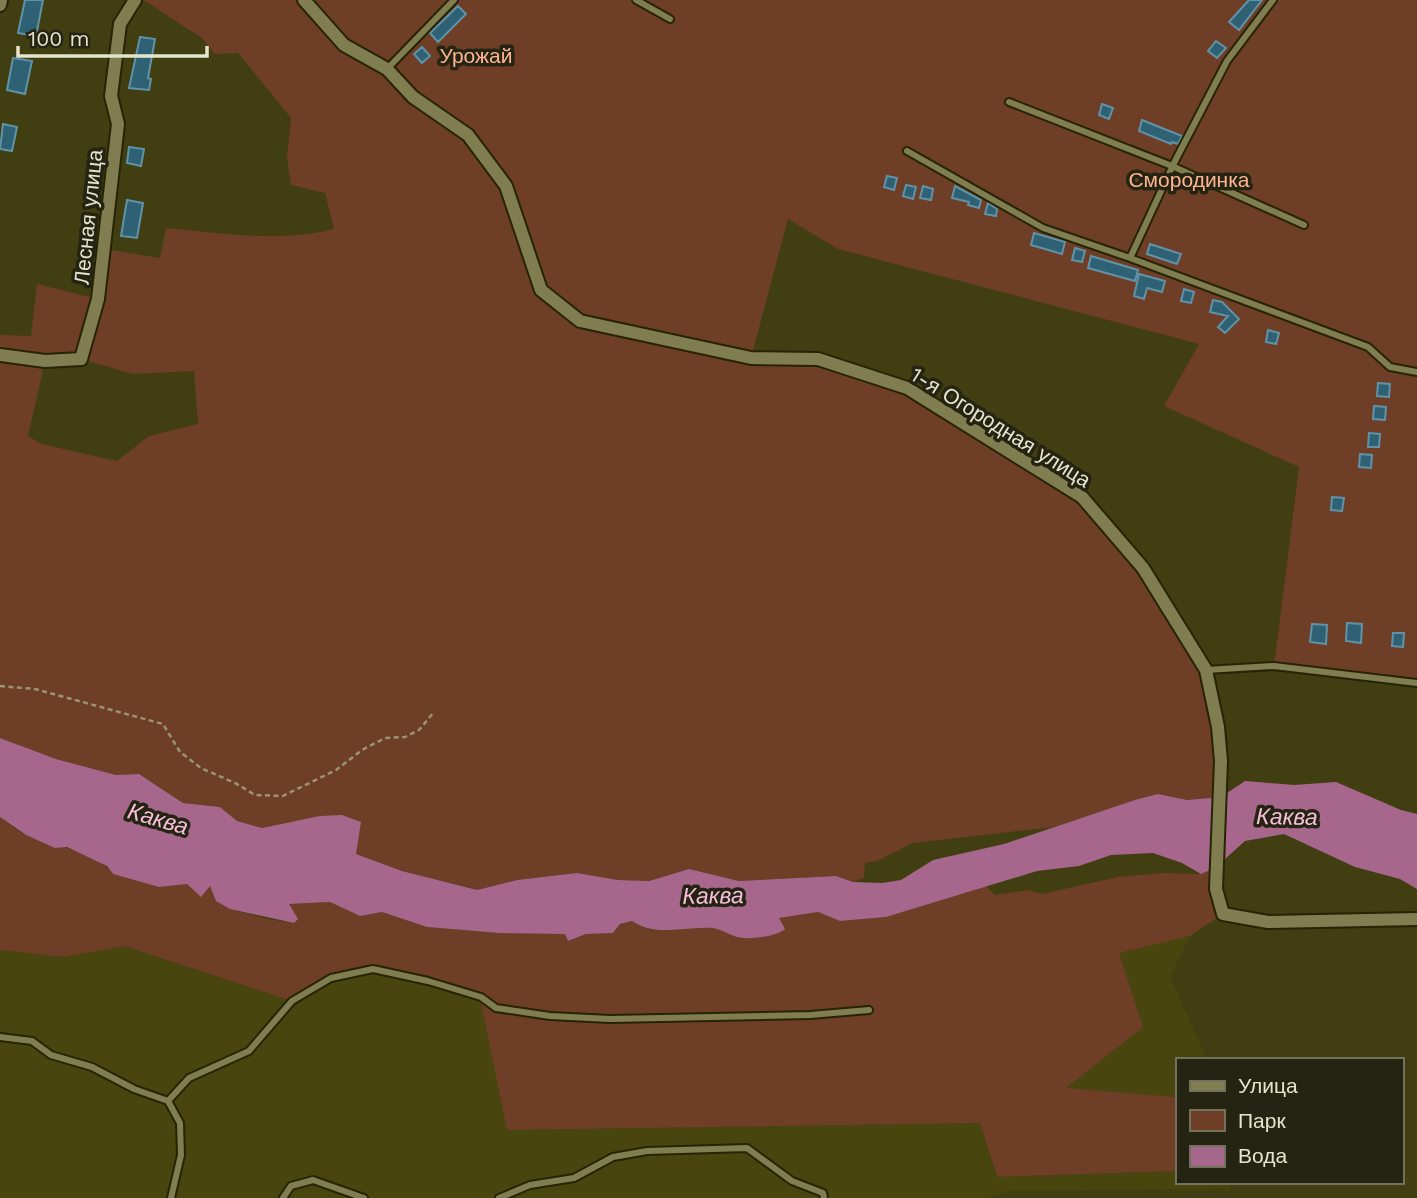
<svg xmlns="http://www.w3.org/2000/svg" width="1417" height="1198" font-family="'Work Sans',sans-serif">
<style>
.built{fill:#49450e}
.green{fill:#6e3e27;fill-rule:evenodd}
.water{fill:#a7668b}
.building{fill:#2e6174;stroke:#6093a8;stroke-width:2}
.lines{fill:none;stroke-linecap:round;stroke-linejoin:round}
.lane-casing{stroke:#262403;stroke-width:10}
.street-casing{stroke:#262403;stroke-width:16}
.path{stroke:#989675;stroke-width:2.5;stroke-dasharray:5 3.5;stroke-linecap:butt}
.lane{stroke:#807d51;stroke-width:6}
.street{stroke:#807d51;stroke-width:12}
.labels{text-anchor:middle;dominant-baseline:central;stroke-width:7;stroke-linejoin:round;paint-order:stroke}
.park-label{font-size:21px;fill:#feb390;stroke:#252412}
.street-label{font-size:21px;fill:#e5e4cc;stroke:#252412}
.water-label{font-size:23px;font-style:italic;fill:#f6bedc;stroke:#252412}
</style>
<rect width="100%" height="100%" fill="#413e12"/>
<path class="built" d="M1190 936 1170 976 1207 1060H1177V1097L1065 1089 1142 1027 1119 953Z
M124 946 292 1001 331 978 373 969 481 997 507 1130 980 1123 997 1177 1177 1171V1182H1229L1230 1189 1008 1191 988 1198H0V950L64 957Z"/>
<path class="green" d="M144 0H1417V683L1274 666 1299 467 1164 406 1199 344 838 249 788 219 751 358 818 359 907 388 1082 497 1143 568 1206 670 1221 797 1187 800 1158 794 1053 827 913 843 877 861 865 863 864 878 853 882 836 876 739 881 689 869 649 881 618 880 577 873 517 880 477 890 402 871 356 854 290 822 263 828 237 821 220 807 183 803 139 774 116 775 56 759 0 738V335L31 336 37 284 98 299 104 249 160 258 166 228C221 233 281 243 334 229L325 193 291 185 287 157 291 118 238 53 215 54 203 39ZM81 359 133 374 194 371 198 424 149 436 117 461 41 444 28 436 45 361Z
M0 817C9 823 18 832 28 836 53 846 97 851 113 874L159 887 187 884 210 886 230 909 268 919 294 923 289 904 330 902 360 916 382 912 427 927 499 933 565 934 568 941 586 934 613 933 620 924 632 921C661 941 686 923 715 928 724 930 734 935 742 939L778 918 818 912 840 921 886 917 986 886 995 895 1027 890 1042 894 1118 877 1162 873 1201 874 1215 868 1223 914 1190 936 1119 953 1143 1027 1066 1088 1177 1097V1171L997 1177 980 1123 507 1130 480 997 373 969 331 978 292 1001 124 946 64 957 0 950Z"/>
<path class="water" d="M0 738 56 759 116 775 139 774 183 803 220 807 237 821 262 828 320 816 342 815 361 822 356 854 402 871 477 890 517 880 577 873 618 880 649 881 689 869 739 881 836 876 853 882 882 883 901 880 933 860 1004 844 1135 800 1158 794 1187 800 1221 797 1245 781 1294 785 1336 782 1401 810 1417 814V889L1400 879 1355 867 1284 834 1245 841 1215 868 1201 874 1182 863 1153 853 1111 855 1079 866 1037 871 886 917 840 921 818 912 779 918 785 929C777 936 755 939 743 938 733 938 723 929 712 928 684 926 657 938 632 921L620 924 613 933 586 934 568 941 565 934 499 933 427 927 382 912 360 916 330 902 289 904 298 919 294 923 230 909 216 901 210 886 201 897 187 884 159 887 113 874 107 866 67 847 55 848 26 835 0 817Z"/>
<path class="building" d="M25 0H43L36 36 18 33Z
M1249 0H1262L1239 30 1229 22Z
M458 6 466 14 438 42 430 33Z
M140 37 155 39 148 78 151 79 149 90 129 88Z
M1216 41 1226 48 1217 58 1208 51Z
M422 47 430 56 422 63 414 54Z
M13 58 32 61 25 94 7 90Z
M1102 104 1113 108 1109 119 1099 115Z
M1142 120 1182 136 1178 144 1172 142 1171 144 1139 131Z
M3 124 17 127 12 151 0 149Z
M129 147 144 149 141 166 127 163Z
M887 176 897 178 894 190 884 187Z
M906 185 916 187 913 199 903 196Z
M923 186 933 189 931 200 920 198Z
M955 186 981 200 979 208 968 205 969 202 952 198Z
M127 200 143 203 137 238 121 236Z
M988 203 997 209 996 216 985 214Z
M1034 233 1065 242 1062 254 1031 245Z
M1150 244 1181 254 1177 264 1147 254Z
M1075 248 1085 251 1082 262 1072 260Z
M1091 256 1138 270 1135 281 1088 268Z
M1139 274 1165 281 1162 292 1147 288 1144 299 1134 296Z
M1184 289 1194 292 1191 303 1181 301Z
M1213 300 1222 302 1239 319 1225 333 1218 327 1228 316 1210 312Z
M1268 330 1279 333 1276 344 1266 342Z
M1378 383 1390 384 1389 397 1377 396Z
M1374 406 1386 407 1385 420 1373 419Z
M1369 433 1380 434 1379 447H1368Z
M1360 454 1372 455 1371 468 1359 467Z
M1332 497 1344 498 1342 511 1331 510Z
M1347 623 1362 624 1361 643 1346 641Z
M1312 624 1327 625 1326 644 1310 642Z
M1393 633H1404L1403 647 1392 646Z"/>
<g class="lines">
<defs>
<path id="lane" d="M636 0 670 19
M1273 0 1227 61 1175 161 1130 258 1368 347 1390 367 1417 372
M387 69 454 0
M1009 102 1172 166 1304 225
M907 151 1043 228 1130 258
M1206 670 1274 666 1417 683
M0 1037 32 1041 51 1055 92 1067 134 1089 168 1101 180 1123 181 1155 171 1198
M168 1101 189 1078 249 1051 292 1001 331 978 373 969 428 981 481 997 496 1008 550 1016 610 1019 810 1015 869 1010
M283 1198 291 1186 313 1180 364 1198
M499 1198 530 1185 574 1178 613 1157 647 1151 747 1148 792 1181 823 1193 824 1198"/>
<path id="street" d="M304 0 344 45 387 69 413 97 468 135 506 186 541 290 580 321 751 358 818 359 907 388 1082 497 1143 568 1206 670 1218 727 1221 761 1216 889 1223 914 1268 922 1417 919
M0 5 1 0
M0 355 45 361 81 359 98 299 118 124 111 96 120 24 135 0"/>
</defs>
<use href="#lane" class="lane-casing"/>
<use href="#street" class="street-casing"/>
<path class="path" d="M0 686 35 689 163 724 180 752 201 768 237 784 255 795 283 796 336 770 362 750 385 738 405 737 419 730 434 712"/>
<use href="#lane" class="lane"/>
<use href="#street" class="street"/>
</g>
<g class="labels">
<g class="park-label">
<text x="476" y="55">Урожай</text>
<text x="1189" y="179">Смородинка</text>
</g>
<g class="street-label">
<text transform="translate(88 217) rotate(-84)">Лесная улица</text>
<text transform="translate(1001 427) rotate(32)">1-я Огородная улица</text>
</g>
<g class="water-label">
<text transform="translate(1287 817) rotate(1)">Каква</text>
<text transform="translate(158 819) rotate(16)">Каква</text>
<text transform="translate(713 896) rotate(-1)">Каква</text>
</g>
</g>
<rect x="1176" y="1058" width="228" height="126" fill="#252412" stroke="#72715c" stroke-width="2"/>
<rect x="1190" y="1081" width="35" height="10" fill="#807d51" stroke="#72715c" stroke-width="2"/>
<text x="1238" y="1093" font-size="21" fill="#e5e4cc">Улица</text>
<rect x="1190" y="1110" width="35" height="21" fill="#6e3e27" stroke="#72715c" stroke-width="2"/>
<text x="1238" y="1128" font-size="21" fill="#e5e4cc">Парк</text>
<rect x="1190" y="1146" width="35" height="21" fill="#a7668b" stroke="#72715c" stroke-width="2"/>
<text x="1238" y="1163" font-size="21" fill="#e5e4cc">Вода</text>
<path d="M18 46v10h189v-10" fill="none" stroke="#e5e4cc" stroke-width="3.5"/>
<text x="28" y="46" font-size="21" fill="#e5e4cc" stroke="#252412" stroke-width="5" paint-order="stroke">100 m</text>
</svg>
